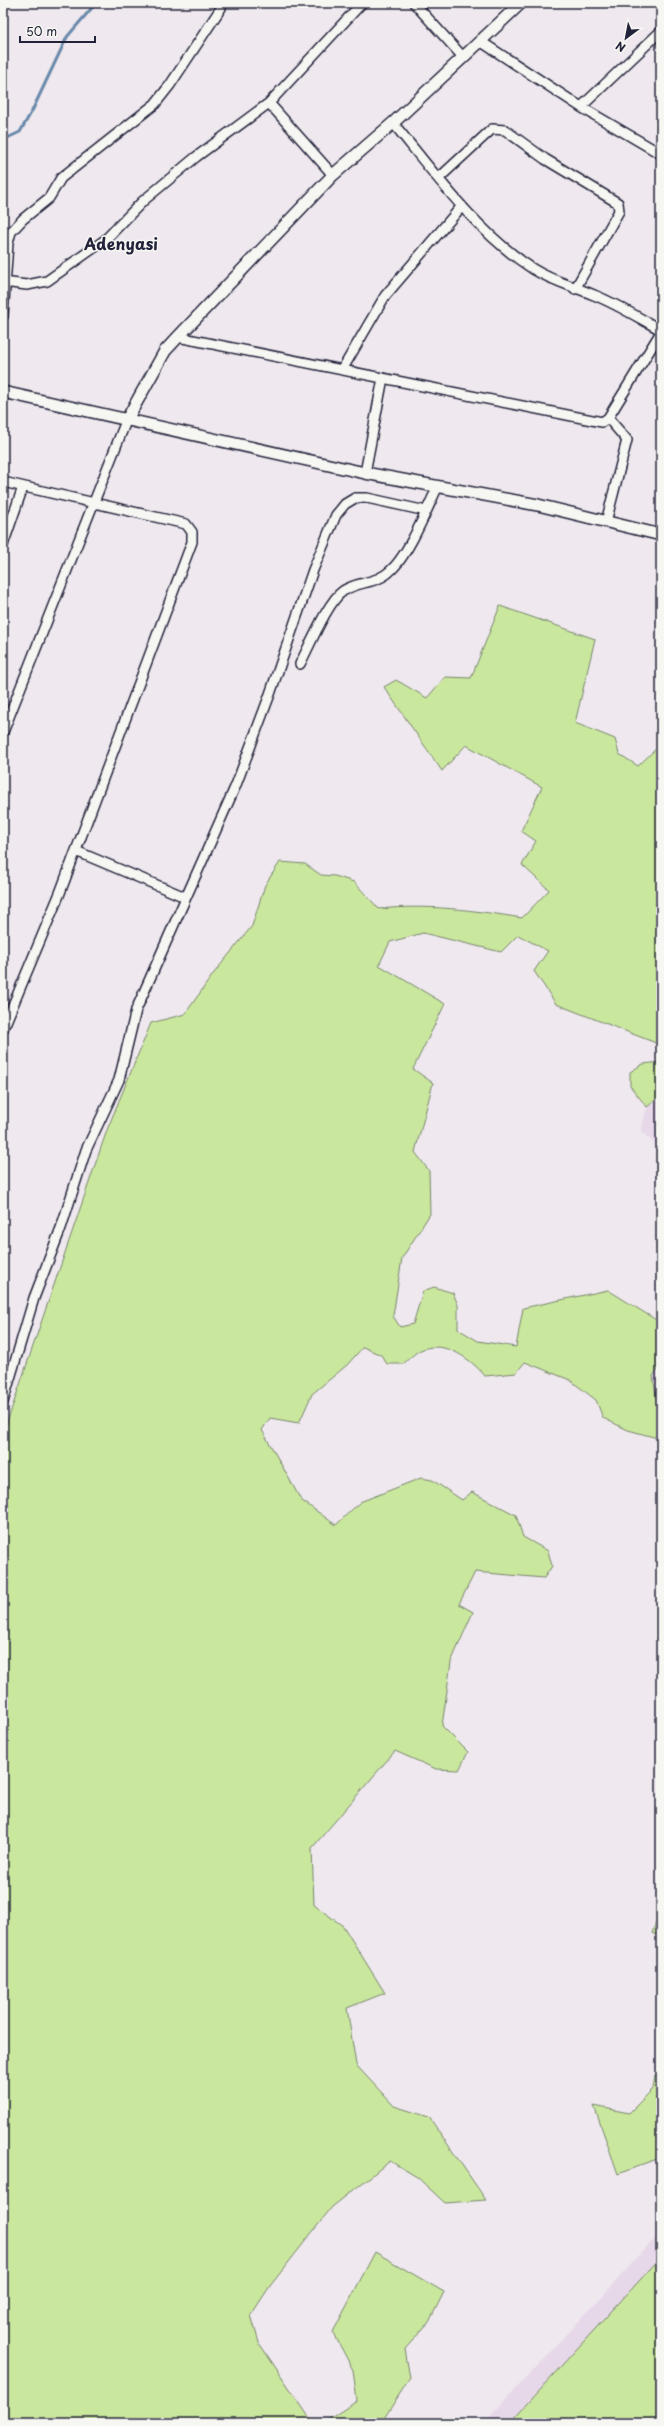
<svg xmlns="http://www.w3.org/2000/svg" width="664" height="2426" font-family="'Playpen Sans',sans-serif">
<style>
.built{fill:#e7d8e9}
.green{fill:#cae79e;stroke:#76846c}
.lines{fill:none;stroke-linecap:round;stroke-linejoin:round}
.stream{stroke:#6989ab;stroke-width:3}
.minor-casing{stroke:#22223b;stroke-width:12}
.tertiary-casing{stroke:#22223b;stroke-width:14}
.minor{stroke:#f6f6f2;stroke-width:9}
.tertiary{stroke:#f6f6f2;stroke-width:11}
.labels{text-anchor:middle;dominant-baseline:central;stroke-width:3;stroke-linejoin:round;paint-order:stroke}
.district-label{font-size:16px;font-weight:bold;fill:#22223b;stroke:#f6f6f2}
</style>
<rect width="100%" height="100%" fill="#efe8ee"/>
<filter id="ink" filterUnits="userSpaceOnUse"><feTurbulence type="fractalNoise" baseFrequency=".025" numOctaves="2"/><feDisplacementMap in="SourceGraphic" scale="8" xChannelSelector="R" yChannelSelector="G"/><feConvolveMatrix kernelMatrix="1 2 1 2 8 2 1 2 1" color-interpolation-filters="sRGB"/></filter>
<g filter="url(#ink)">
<path class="built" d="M661 1090V1148L641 1132 647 1107 659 1098Z
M661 1366V1410L657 1402 653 1375Z
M661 2232V2423H484L558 2344Z"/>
<path class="green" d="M500 606 595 639 575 723 615 739 619 754 638 766 661 744V1045L556 1004 534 971 548 951 518 935 501 952 423 933 390 942 379 965 445 1004 413 1069 433 1083 415 1152 429 1171 430 1214 402 1258 393 1316 400 1327 413 1324 423 1291 434 1287 453 1293 458 1305V1329L478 1341 516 1347 523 1308 608 1290 661 1323V1366L653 1376 657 1402 661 1410V1439L628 1430 603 1418 596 1400 570 1380 525 1362 516 1373 485 1376C471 1359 446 1341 423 1349 416 1351 408 1360 403 1364H387L381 1355 363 1347 347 1365 312 1394 299 1423 270 1418 262 1430 301 1500 336 1525 360 1502 421 1478 432 1480 462 1500 472 1492 516 1515 523 1537 548 1551 552 1566 544 1578 475 1572 459 1604 473 1612 451 1662 442 1726 468 1752 459 1770 436 1769 395 1751 312 1848 314 1905 343 1926 385 1993 347 2008 356 2065 394 2106 429 2117 486 2200 445 2203 417 2177 390 2161 332 2207 270 2286 251 2315 259 2343 313 2423H3V1566L10 1559 3 1552V1434L107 1130 151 1023 185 1014 214 973 252 926 265 885 280 862 305 864 321 875 335 876 354 882 379 909C428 904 473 910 522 918L549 890 522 865 536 841 521 831 542 787 466 745 442 771 384 687 396 680 427 698 445 677 471 678Z
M661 1062 659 1097 647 1107 630 1086V1072L643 1064Z
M661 1910V1937L652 1933Z
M661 2073V2193L657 2159 618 2174 594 2106 629 2113 653 2089 655 2075Z
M375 2252 444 2292 429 2322 405 2349 410 2378 381 2423H323L357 2401 353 2370 333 2332Z
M661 2257V2423H509Z"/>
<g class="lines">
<path class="stream" d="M3 140 20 132 32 111 67 37 96 3"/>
<defs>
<path id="minor" d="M414 3 463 57
M480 41 581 107 661 154
M269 103 333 175
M581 107 661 31
M393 123C435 174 476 232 533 269 552 281 573 286 594 295 617 304 639 318 661 330
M439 178 492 129 505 130 545 159 618 203 619 211 575 289
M3 282 27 285 47 281 105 240 143 201 196 157 269 103 362 3
M3 316 8 243 11 232 23 219 49 198 61 178 155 104 170 85 221 8
M178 337 602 422 608 418 661 332
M342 370 385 296 462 206
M365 473 383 378
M3 482 186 524 192 532V542L60 893 3 1029
M606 522 627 440 608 418
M3 545 23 487
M300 664C309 647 328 601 343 591 357 581 377 584 390 571 408 556 427 509 438 486
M3 732 126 421
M76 851 185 897
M3 1402 34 1298 61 1228 86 1150 119 1080 136 1010 236 785 269 697 313 570 336 515 345 504 355 498H367L426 511"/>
<path id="tertiary" d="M3 392 365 473 538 505 661 535
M126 421 165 351 178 337 333 175 393 123 521 3"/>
</defs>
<use href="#minor" class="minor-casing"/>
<use href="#tertiary" class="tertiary-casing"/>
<use href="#minor" class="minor"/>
<use href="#tertiary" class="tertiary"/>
</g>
</g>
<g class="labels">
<g class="district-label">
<text x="121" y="243">Adenyasi</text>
</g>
</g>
<rect width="664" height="2426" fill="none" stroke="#f6f6f2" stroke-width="16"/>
<rect x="8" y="8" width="648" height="2410" fill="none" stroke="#22223b" stroke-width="1.5" filter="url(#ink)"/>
<g transform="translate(626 38) rotate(212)" stroke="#f6f6f2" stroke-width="3" paint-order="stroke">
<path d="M0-3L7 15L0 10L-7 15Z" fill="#22223b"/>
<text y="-6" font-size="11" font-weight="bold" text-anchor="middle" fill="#22223b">N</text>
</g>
<path d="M20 36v6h75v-6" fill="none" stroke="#22223b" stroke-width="2"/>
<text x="26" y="36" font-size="12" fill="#22223b" stroke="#f6f6f2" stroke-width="3" paint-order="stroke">50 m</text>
</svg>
